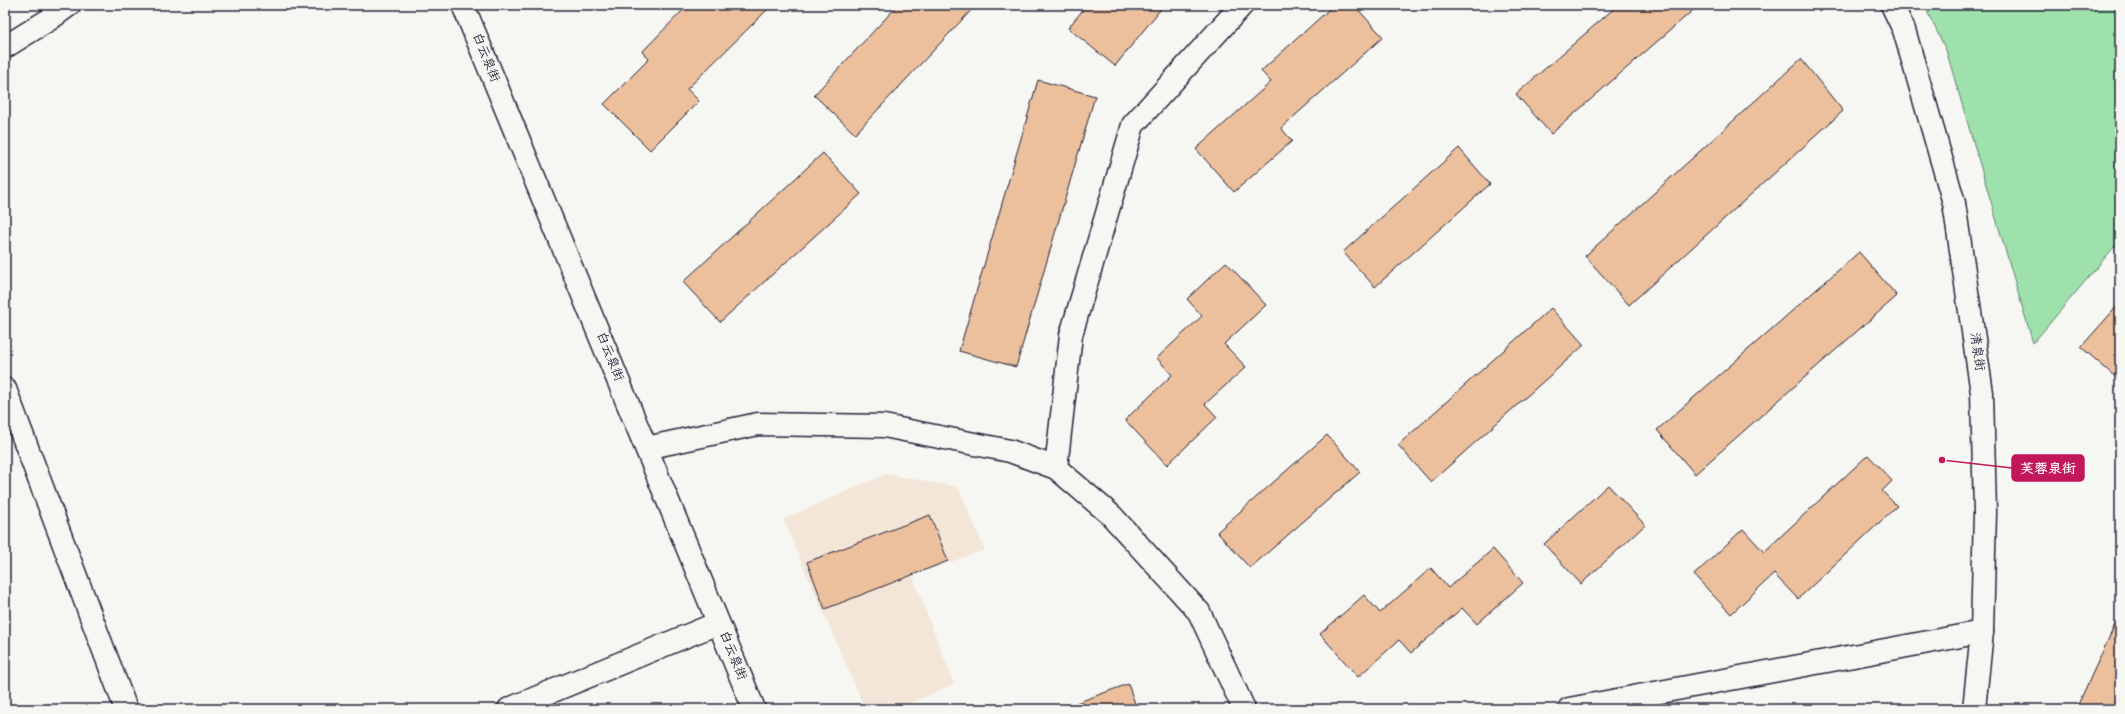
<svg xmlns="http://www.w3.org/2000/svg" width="2125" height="714" font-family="Dekko,'LXGW WenKai TC',sans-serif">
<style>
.built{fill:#f3e6d8}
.green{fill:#9fe1ac;stroke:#608274}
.building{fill:#ecc09c;stroke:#22223b}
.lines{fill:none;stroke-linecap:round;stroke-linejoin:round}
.minor-casing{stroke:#22223b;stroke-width:25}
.tertiary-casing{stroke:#22223b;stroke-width:25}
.minor{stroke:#f6f6f2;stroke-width:22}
.tertiary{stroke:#f6f6f2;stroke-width:22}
.labels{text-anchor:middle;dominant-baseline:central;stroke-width:3;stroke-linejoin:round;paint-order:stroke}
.street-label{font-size:13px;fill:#22223b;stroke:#f6f6f2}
.leader{fill:none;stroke:#c2185b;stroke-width:1.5}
.callout-dot{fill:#c2185b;stroke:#f6f6f2;stroke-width:1.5}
.callout{fill:#c2185b;stroke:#c2185b;stroke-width:1.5}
.callout-label{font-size:14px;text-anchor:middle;font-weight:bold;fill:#fff}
</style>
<rect width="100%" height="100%" fill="#f6f6f2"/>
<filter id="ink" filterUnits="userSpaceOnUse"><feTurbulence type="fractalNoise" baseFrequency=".025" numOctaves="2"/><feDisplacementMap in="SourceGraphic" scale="8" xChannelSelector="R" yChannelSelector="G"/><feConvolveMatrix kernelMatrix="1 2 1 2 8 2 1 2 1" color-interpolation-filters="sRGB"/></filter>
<g filter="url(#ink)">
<path class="built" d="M886 474 958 487 985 550 912 575 954 684 897 709H865L783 519Z"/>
<path class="green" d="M1924 5H2120V240L2033 343 1946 50Z"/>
<path class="building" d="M688 5H772L687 89 699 101 650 150 604 104 649 59 642 52Z
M898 5H976L855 134 814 95Z
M1087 5H1164L1115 66 1068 28Z
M1334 5H1354L1383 37 1281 128 1292 141 1234 192 1196 149 1271 82 1261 71Z
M1618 5H1699L1551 134 1516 94Z
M1801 59 1843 111 1629 305 1585 256Z
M1038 80 1095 96 1016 367 959 351Z
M1459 148 1490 184 1375 287 1343 252Z
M823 153 861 194 720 322 683 282Z
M1859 252 1897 296 1695 474 1657 430Z
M1226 262 1266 305 1224 344 1246 367 1205 404 1217 417 1167 465 1125 420 1172 375 1157 358 1202 316 1187 299Z
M2120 303V381L2081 347Z
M1551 308 1584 345 1431 482 1398 445Z
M1327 435 1360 472 1250 568 1217 532Z
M1868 455 1892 481 1882 491 1897 506 1798 599 1774 574 1731 614 1694 575 1743 529 1764 552Z
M1608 485 1645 525 1581 584 1544 544Z
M930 515 948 561 825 609 807 562Z
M1493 549 1523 583 1477 624 1462 608 1411 653 1399 640 1358 677 1320 634 1364 595 1380 613 1431 568 1448 588Z
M2120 614V709H2076Z
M1128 684 1137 709H1060Z"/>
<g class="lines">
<defs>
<path id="minor" d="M463 5 754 709
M5 47 50 19 69 5
M5 389 126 709
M646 448 758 424 884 426 1010 451 1056 468 1111 515 1199 612 1244 709
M1056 468 1071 335 1133 125 1242 5
M509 709 718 623
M1569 709 1982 632"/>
<path id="tertiary" d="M1892 5 1904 30 1954 203 1982 393 1985 512 1982 632 1974 709"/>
</defs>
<use href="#minor" class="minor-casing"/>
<use href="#tertiary" class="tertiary-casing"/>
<use href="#minor" class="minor"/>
<use href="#tertiary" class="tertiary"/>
</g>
</g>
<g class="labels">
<g class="street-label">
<text transform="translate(485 58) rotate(68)">白云泉街</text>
<text transform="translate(1976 352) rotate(82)">清泉街</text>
<text transform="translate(609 357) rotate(68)">白云泉街</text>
<text transform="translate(732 656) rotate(68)">白云泉街</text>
</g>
</g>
<path class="leader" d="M1942 460L2012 468"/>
<circle class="callout-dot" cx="1942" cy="460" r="4"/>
<rect class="callout" x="2012" y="455" width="72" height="26" rx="4"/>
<g class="callout-label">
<text x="2048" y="473">芙蓉泉街</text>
</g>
<rect width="2125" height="714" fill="none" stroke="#f6f6f2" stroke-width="20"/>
<rect x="10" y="10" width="2105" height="694" fill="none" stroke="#22223b" stroke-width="1.5" filter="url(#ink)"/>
</svg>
